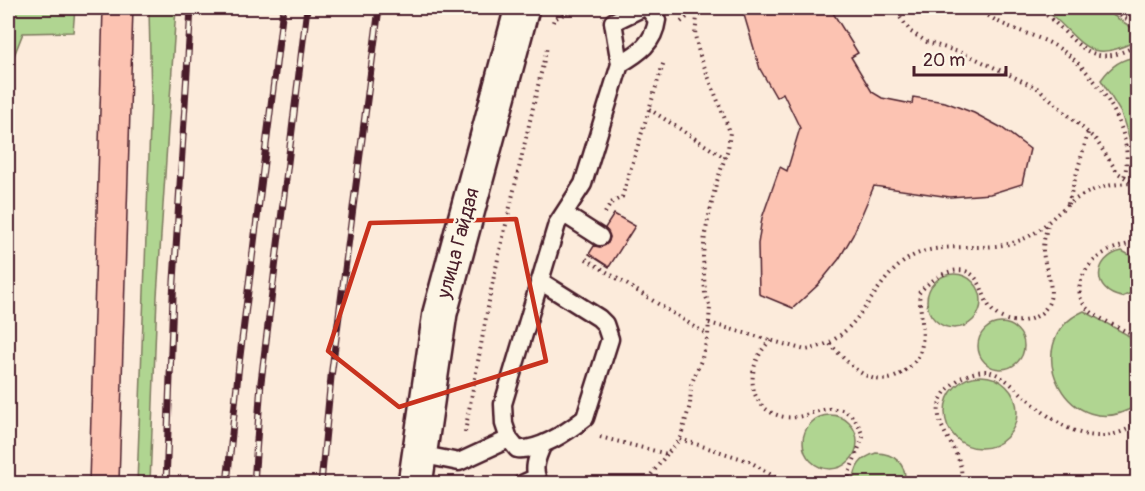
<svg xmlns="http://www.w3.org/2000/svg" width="1145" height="491" font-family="Pangolin,sans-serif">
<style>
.green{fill:#b0d591;stroke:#7d7a5e;stroke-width:1.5}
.building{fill:#fcc3b2;stroke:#4a1f2b;stroke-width:1.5}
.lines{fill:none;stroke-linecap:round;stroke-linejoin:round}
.lane-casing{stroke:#4a1f2b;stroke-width:21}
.secondary-casing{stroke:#4a1f2b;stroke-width:38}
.path{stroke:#4a1f2b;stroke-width:4;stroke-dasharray:1.5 4.5;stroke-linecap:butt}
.lane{stroke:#fcf5e5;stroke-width:16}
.secondary{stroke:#fcf5e5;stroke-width:33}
.rail-casing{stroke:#4a1f2b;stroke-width:7}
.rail{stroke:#fcf5e5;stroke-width:4.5;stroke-dasharray:14;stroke-linecap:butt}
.marked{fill:none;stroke:#c8321e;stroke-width:4.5;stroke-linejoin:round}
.labels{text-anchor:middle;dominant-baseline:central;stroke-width:5;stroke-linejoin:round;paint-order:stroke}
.street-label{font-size:20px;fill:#4a1f2b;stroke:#fcf5e5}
</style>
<rect width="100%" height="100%" fill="#fcebdb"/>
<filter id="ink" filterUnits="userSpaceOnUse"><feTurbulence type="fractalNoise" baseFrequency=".0167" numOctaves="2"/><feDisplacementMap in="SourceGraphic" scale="12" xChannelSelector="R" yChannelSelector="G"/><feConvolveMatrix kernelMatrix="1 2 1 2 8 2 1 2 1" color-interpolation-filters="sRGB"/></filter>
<g filter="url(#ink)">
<path class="green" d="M11 8H75L73 32 23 33 8 71V19Z
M149 8H176L157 296 150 483 137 484 151 100Z
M1043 8H1102L1137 31V40C1084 69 1081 36 1043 8Z
M1137 57V144H1131L1121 113 1101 80C1110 67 1121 58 1137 57Z
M1122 251 1137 259 1138 290 1122 297C1091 292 1093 257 1122 251Z
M927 301a27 27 0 1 1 54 0a27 27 0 1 1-54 0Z
M1084 311 1126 334 1137 344V405C1070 449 1014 342 1084 311Z
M978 346a23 23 0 1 1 46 0a23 23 0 1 1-46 0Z
M945 412a36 36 0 1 1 72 0a36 36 0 1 1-72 0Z
M803 442a27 27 0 1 1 54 0a27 27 0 1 1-54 0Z
M876 453C894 453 907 464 905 483H854C854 467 860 458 876 453Z"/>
<path class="building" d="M103 8H133L119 483H89Z
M742 8H830L858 53 851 57 872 92 882 98 912 104 913 97 945 102 974 113 1002 128 1030 149 1022 184 990 194 950 197 874 186 853 235 839 259 818 285 793 308 759 294 758 244 762 218 780 167 787 171 800 128 783 93 776 97 760 69Z
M614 214 635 226 609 267 589 254 594 246 600 247 608 243 610 237 605 228Z"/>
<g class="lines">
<defs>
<path id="lane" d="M620 64C639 53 654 43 657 20L648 8
M564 214 600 237
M509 439 517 449C540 451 567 432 585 418L610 339 605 324 599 318 540 281
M419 454 459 462 509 439 504 424 503 404 557 224 583 184 620 64 613 22 642 8
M522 484 537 477
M540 484C531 471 537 457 543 444"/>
<path id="secondary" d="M415 484 440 313 522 8"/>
</defs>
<use href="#lane" class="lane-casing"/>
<use href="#secondary" class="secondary-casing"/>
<path class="path" d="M893 8 911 32 927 42 968 55 1039 89 1096 140 1118 173 1138 186
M979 8C1001 30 1035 32 1060 49 1096 72 1138 133 1124 177
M1037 8C1075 34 1087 76 1138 44
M1111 8 1122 17 1138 23
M553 22 554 19 577 8
M681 22 698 8
M649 109 725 158
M1068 204 1088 133
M605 213 611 203 622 197 664 61
M1138 241C1127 245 1116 247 1106 252 1088 261 1070 287 1085 306 1094 318 1124 329 1138 338
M586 259 708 335
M709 323 805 350C862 342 868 282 911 257 943 239 984 254 1018 241 1039 234 1049 220 1065 207 1086 190 1106 184 1132 183
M771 340C744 365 745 410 785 417 803 420 819 407 836 409 852 410 859 424 863 437L849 473 848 484
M830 344C849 364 873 393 902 373 909 368 918 360 920 353 926 334 920 311 919 293 931 278 962 258 977 280 983 288 984 300 991 309 1002 324 1025 325 1040 314 1062 296 1044 272 1043 250 1043 241 1046 231 1049 223
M465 432 492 285 547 47
M600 437 667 454 680 439 690 405 691 385 702 358 708 335 710 307 705 294 703 256 705 234 716 184 728 149 730 132 699 53 695 35 698 8
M680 439 749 461 786 484
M644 484 667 454
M960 484C969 453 931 431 940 402 942 393 953 383 961 378 968 374 983 369 991 372 1004 376 1015 388 1024 396 1058 426 1094 453 1138 423"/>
<use href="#lane" class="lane"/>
<use href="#secondary" class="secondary"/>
<defs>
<path id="rail" d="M166 484 173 297 191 8
M227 484 239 364 283 8
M254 484 261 382 307 8
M321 484 331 377 379 8"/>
</defs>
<use href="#rail" class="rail-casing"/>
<use href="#rail" class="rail"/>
</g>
</g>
<path class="marked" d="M516 219 546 361 399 407 328 351 370 223Z"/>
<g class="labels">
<g class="street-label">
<text transform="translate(458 243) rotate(-75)">улица Гайдая</text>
</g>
</g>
<rect width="1145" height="491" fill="none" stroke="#fcf5e5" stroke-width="30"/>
<rect x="15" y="15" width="1115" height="461" fill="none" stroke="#4a1f2b" stroke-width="2" filter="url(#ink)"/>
<path d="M914 66v9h92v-9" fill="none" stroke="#4a1f2b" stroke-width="3"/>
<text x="923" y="66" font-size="18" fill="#4a1f2b" stroke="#fcf5e5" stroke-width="4.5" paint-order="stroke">20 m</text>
</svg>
